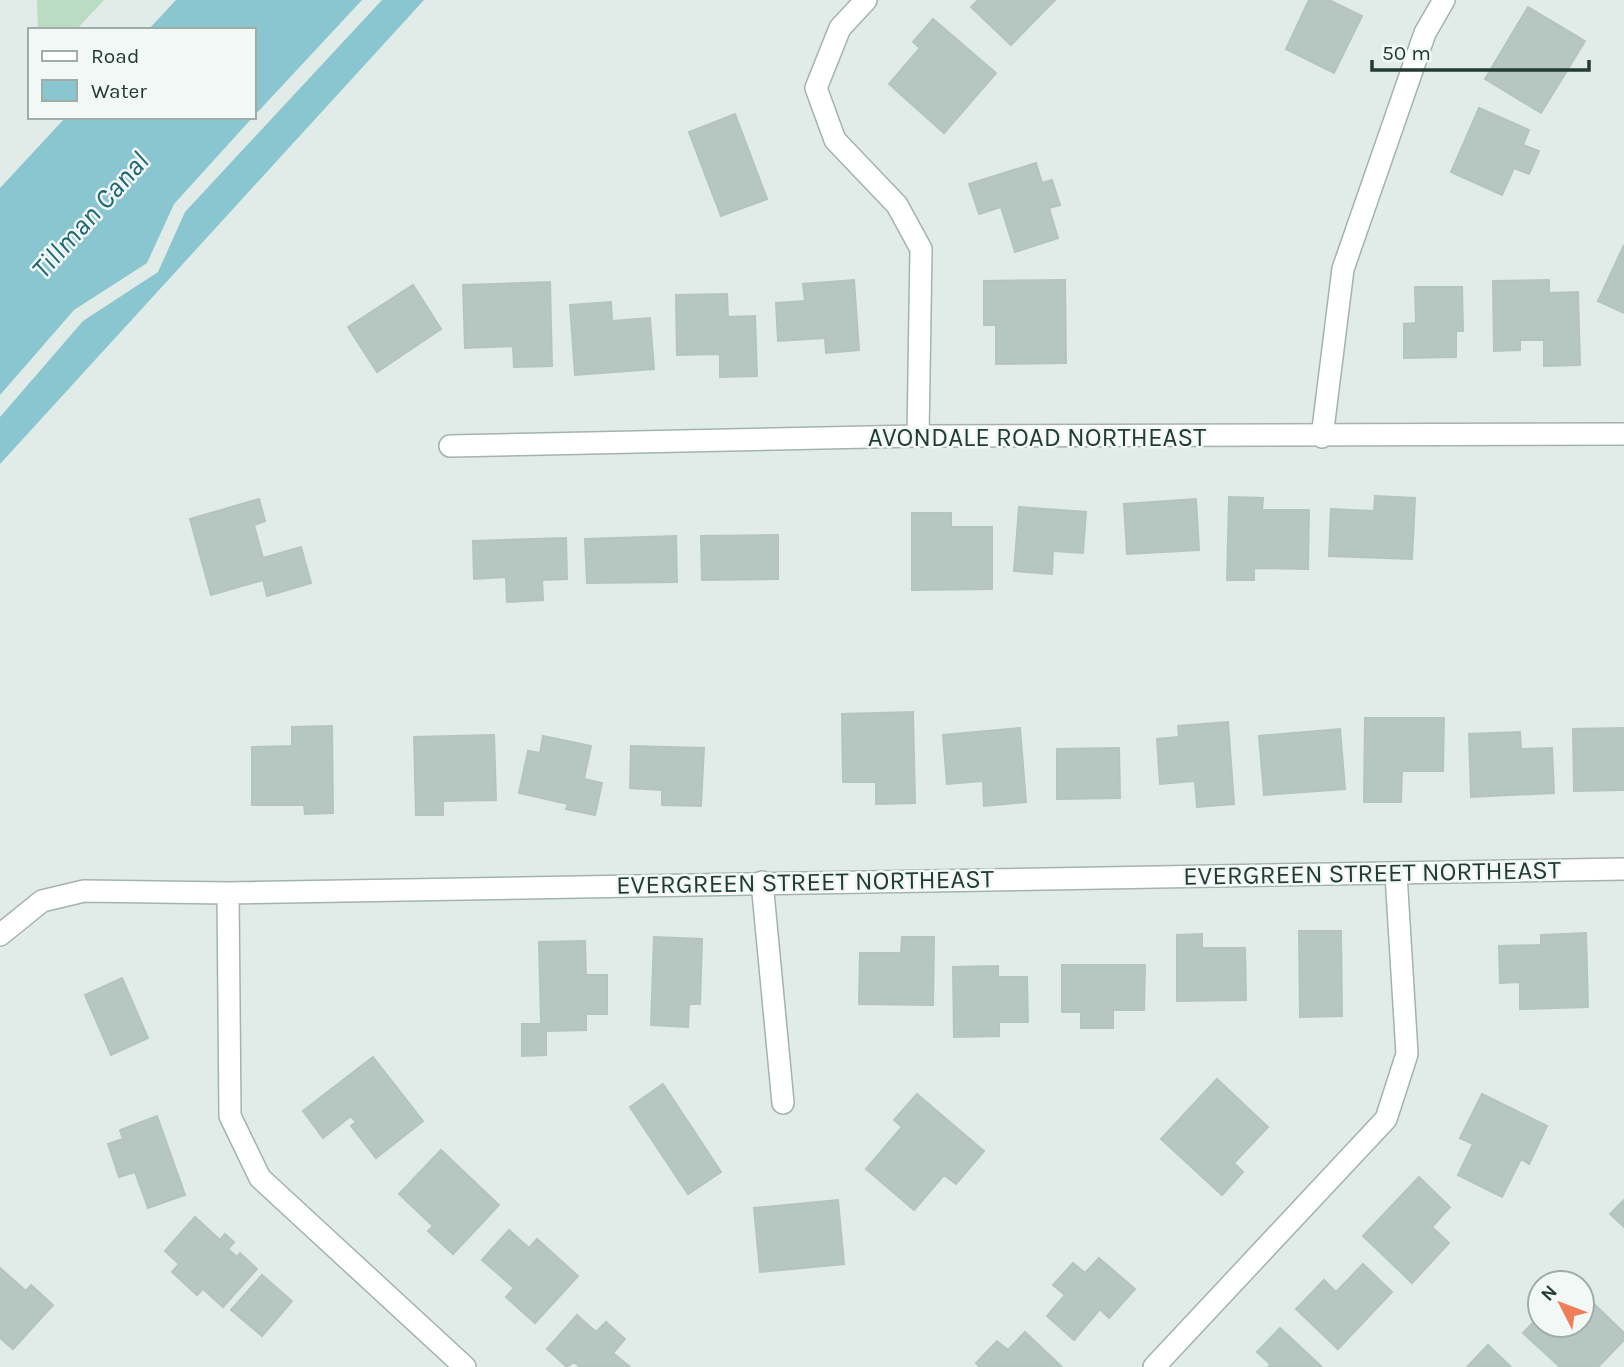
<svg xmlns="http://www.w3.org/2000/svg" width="1624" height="1367" font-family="Karla,sans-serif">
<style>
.green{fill:#badcc3}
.water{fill:#8ac6d0}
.building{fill:#b6c6c0;stroke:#b4c5be;stroke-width:2}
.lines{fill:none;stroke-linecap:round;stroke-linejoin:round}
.minor-casing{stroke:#a4b3ae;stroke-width:24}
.minor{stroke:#fff;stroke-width:21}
.labels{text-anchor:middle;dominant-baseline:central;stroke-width:5;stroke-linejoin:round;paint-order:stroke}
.street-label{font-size:26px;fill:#223c35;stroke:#f2f8f5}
.water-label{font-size:28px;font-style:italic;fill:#1d6877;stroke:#f2f8f5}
</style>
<rect width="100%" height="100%" fill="#e1ebe7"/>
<path class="green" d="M37 0H104L76 30H38Z"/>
<path class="water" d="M176 0H362L254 116V30H148Z
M382 0H424L0 464V417L83 321 158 272 185 212Z
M66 117H253L174 204 147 263 74 310 0 395V188Z"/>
<path class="building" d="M978 0H1055L1011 45 971 7Z
M1309 0H1329L1362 16 1334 73 1286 49Z
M1528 7 1585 41 1541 113 1485 79Z
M933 19 996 73 944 133 889 84 920 48 913 42Z
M1479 108 1529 130 1523 145 1539 151 1529 174 1514 168 1502 195 1451 172Z
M735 114 767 199 721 216 689 132Z
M1036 163 1042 183 1052 180 1060 205 1049 208 1058 238 1015 252 1001 207 979 214 969 184Z
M1624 245V313L1598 301Z
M854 280 859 350 826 353 825 338 778 341 776 303 805 301 803 284Z
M1065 280 1066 363 996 364V325H984V281Z
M1549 280V293L1578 292 1580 365 1544 366V340H1520V350L1494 351 1493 281Z
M550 282 552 366 514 367 513 346 465 348 463 285Z
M413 285 441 329 377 372 348 327Z
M1415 287H1462L1463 331H1456V357L1404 358V324L1416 323Z
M727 294 728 317 755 316 757 376 720 377V354L677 355 676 295Z
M611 302 612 321 650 318 654 369 575 375 570 305Z
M1375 496 1415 498 1412 559 1329 556 1331 509 1374 511Z
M1229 497 1263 498 1262 510H1309L1308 569 1254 568V580H1227Z
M259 499 265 521 254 525 263 558 301 547 311 583 267 596 263 580 211 595 190 519Z
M1196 499 1199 550 1127 554 1124 504Z
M1019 507 1086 512 1083 553 1053 551 1052 574 1014 571Z
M912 513H951V527H992V589L912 590Z
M778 535V579L702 580 701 536Z
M676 536 677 582 587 583 585 539Z
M566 538 567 579 542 580 543 600 507 602 506 577 474 579 473 541Z
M913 712 915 803 876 804V782H843L842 714Z
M1365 718H1444L1443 771H1402L1401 802H1364Z
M1228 722 1234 804 1197 807 1195 781 1160 784 1157 739 1179 737 1178 726Z
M332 726 333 813 305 814 304 805H252V747L292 746V727Z
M1020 728 1026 802 984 806 983 781 947 784 943 735Z
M1624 728V790L1574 791 1573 729Z
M1340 729 1345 789 1264 795 1259 736Z
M1520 732 1521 749 1552 748 1554 793 1471 797 1469 734Z
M494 735 496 800 443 801V815H416L414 737Z
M543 736 591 746 584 779 602 783 595 815 566 809 568 804 519 793 528 751 540 753Z
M631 746 704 748 701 806 662 805V790L630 788Z
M1119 748 1120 798 1057 799V749Z
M1299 931H1341L1342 1016 1300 1017Z
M1586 933 1588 1007 1520 1009V982L1500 983 1499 946 1541 945V935Z
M1202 934V948H1245L1246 1000 1177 1001V935Z
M654 937 702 939 700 1004H689L688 1027 651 1025Z
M902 937H934L933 1005 859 1004 860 953H901Z
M585 941 586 975H607V1014H586V1030L546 1031V1055L522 1056V1024H541L539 942Z
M1062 965H1145L1144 1010H1113V1028H1081V1012H1062Z
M998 966V977H1027L1028 1022H999V1036L954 1037 953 967Z
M122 978 148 1038 111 1055 85 995Z
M373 1057 423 1121 376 1158 351 1126 356 1122 351 1116 323 1138 303 1111Z
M1217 1079 1268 1127 1234 1163 1243 1172 1222 1195 1161 1139Z
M663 1084 721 1172 688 1194 630 1107Z
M917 1094 984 1151 956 1184 944 1175 914 1210 866 1169 902 1127 894 1120Z
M1482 1094 1547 1126 1529 1164 1521 1159 1502 1197 1458 1175 1473 1144 1460 1138Z
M157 1116 185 1195 148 1208 135 1172 119 1177 108 1144 123 1139 120 1130Z
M441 1150 499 1205 453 1254 428 1231 433 1226 399 1194Z
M1419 1177 1450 1207 1432 1227 1449 1243 1412 1283 1363 1236Z
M838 1200 844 1264 760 1272 754 1208Z
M1624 1200V1227L1610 1214Z
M195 1217 220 1240 225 1234 234 1242 228 1249 237 1257 240 1253 257 1269 223 1307 203 1289 197 1295 172 1272 179 1264 165 1251Z
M509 1230 529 1248 537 1239 578 1276 535 1323 506 1297 514 1288 482 1260Z
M1099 1258 1135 1289 1109 1318 1100 1309 1074 1340 1047 1316 1065 1295 1053 1285 1073 1263 1085 1273Z
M1363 1264 1392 1292 1338 1349 1296 1309 1324 1280 1336 1292Z
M0 1268 26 1291 31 1285 53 1305 13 1349 0 1338Z
M262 1275 292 1301 262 1336 231 1310Z
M1591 1301 1624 1333V1340L1598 1367H1560L1523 1333 1540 1315V1325H1582V1310Z
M577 1315 596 1332 606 1322 625 1339 613 1353 630 1367H580L574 1362 567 1367 547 1349Z
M1280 1328 1322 1367H1268L1271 1365 1257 1352Z
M1025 1332 1062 1367H980L976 1363 997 1341 1008 1350Z
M1488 1345 1511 1367H1467Z"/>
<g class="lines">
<defs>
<path id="minor" d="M866 0 840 28 816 88 835 140 897 205 921 249 918 436
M1322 437 1343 269 1425 33 1444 0
M450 446 918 436 1624 434
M762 882 783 1103
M228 893 230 1116 260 1178 465 1367
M0 935 42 901 84 891 228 893 1624 869
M1154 1367 1386 1119 1407 1054 1396 874"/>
</defs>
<use href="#minor" class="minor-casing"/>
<use href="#minor" class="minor"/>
</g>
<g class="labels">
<g class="street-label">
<text x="1037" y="437">AVONDALE ROAD NORTHEAST</text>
<text transform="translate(1372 873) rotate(-1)">EVERGREEN STREET NORTHEAST</text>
<text transform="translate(805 882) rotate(-1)">EVERGREEN STREET NORTHEAST</text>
</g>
<g class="water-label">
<text transform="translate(90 215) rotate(-48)">Tillman Canal</text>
</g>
</g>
<rect x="28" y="28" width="228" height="91" fill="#f2f8f5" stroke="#9fada8" stroke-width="2"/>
<rect x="42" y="51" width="35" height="10" fill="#ffffff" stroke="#9fada8" stroke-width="2"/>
<text x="91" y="63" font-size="21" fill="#223c35">Road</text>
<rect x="42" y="80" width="35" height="21" fill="#8ac6d0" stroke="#9fada8" stroke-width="2"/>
<text x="91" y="98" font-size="21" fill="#223c35">Water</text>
<g transform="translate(1561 1304) rotate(312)"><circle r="33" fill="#f2f8f5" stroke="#9fada8" stroke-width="2"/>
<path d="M0-5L12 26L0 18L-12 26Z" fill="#f07e5b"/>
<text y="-10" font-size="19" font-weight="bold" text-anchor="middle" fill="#223c35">N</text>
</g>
<path d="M1372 60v10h217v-10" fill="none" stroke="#223c35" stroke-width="3.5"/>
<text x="1382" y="60" font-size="21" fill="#223c35" stroke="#f2f8f5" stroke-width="5" paint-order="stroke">50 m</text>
</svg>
